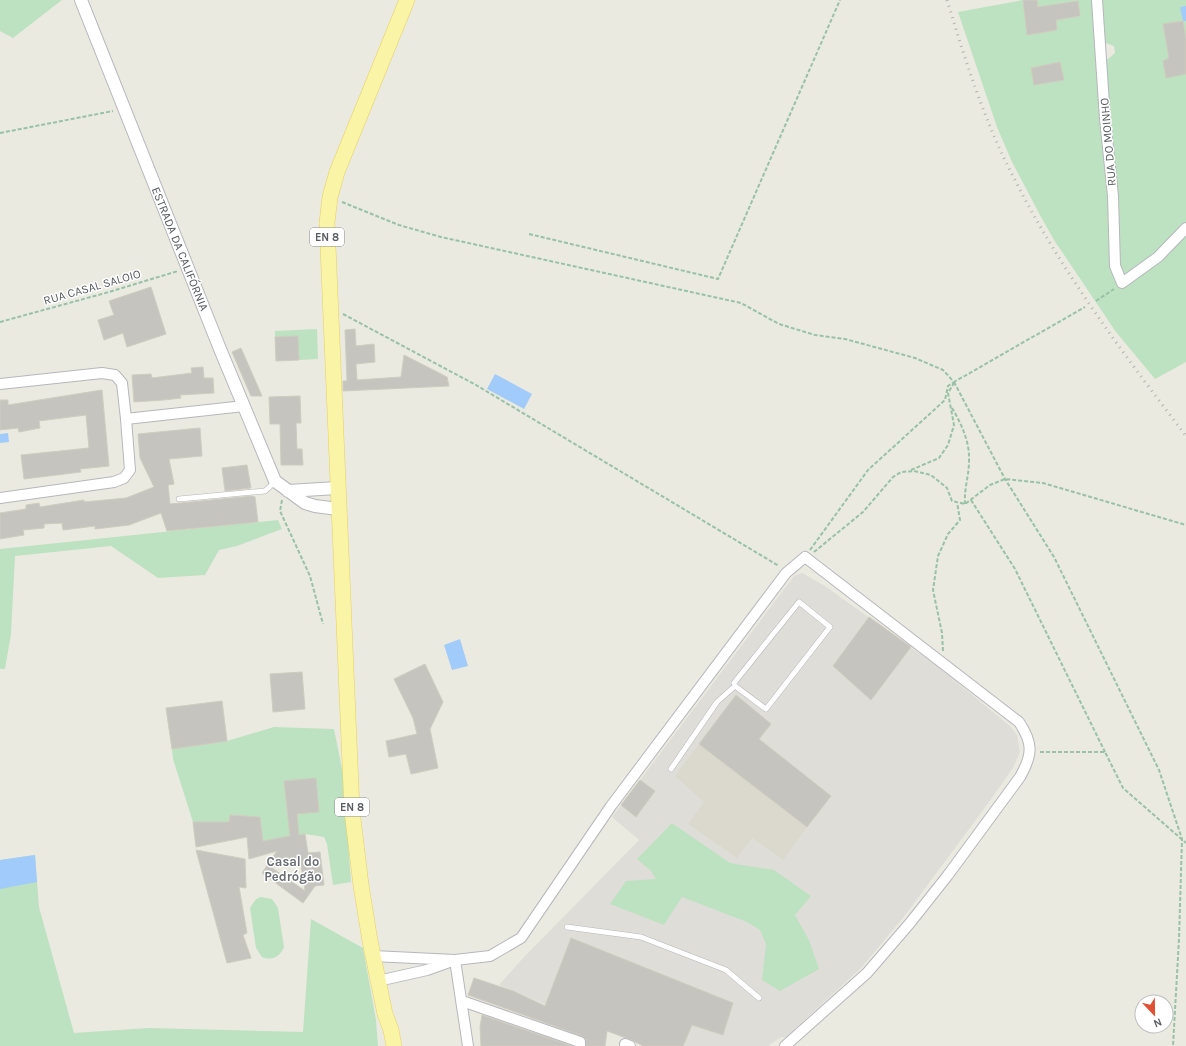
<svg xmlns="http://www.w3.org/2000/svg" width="1186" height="1046" font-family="Karla,sans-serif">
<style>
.industrial{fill:#dfddd8}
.education{fill:#dbd9ce}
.green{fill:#bde2c1;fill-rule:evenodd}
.water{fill:#a1cbfa}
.building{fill:#c6c4be;stroke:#cfccbf;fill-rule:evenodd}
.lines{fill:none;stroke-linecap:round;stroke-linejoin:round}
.service-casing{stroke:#b6b7bc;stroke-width:6}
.minor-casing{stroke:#b6b7bc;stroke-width:12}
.tertiary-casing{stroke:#b6b7bc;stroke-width:14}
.primary-casing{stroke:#e9cf5b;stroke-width:16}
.path{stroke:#97c2a7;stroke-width:2;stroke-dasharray:4 2;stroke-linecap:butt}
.service{stroke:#fff;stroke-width:5}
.minor{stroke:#fff;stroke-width:10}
.tertiary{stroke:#fff;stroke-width:12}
.primary{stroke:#faf5a6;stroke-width:15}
.rail{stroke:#b1b2b2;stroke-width:3;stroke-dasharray:1 5;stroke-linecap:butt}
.labels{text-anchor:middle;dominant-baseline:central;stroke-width:3;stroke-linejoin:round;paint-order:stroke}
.shield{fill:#fff;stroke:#8b8d90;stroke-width:1}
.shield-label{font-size:11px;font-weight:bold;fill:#595c60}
.street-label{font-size:12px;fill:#595c60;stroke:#fff}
.neighbourhood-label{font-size:13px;font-weight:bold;fill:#6a6d72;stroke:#fff}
</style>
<rect width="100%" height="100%" fill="#ebeae0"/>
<path class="industrial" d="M802 573 825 586 937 666 1010 726 1017 735 1020 752 1013 768 984 809 903 918 861 968 786 1037H781L768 1046H643L499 985 524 957 639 840 612 817 794 576Z"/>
<path class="education" d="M699 744 807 827 783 860 752 838 737 858 688 824 704 802 675 776Z"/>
<path class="green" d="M0 0H62L13 38 0 31Z
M1023 0 1028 35 1057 30 1056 20 1080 16 1077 1 1038 7 1037 0H1186V362L1155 379 1116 332 1054 240 1040 215 1012 162 997 127 958 12ZM1100 41 1114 46 1115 53 1108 59 1102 60Z
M317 329 318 359 299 360 298 336 275 337V331Z
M278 520 282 529 237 546 219 550 205 575 158 578 111 546 15 556 11 634 5 669H0V549Z
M274 727 334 729 343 774 351 882 333 885 327 844 324 837 305 834 263 841 260 817 230 815 229 822H193L173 759 172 749 227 741Z
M672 823 730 863 774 870 811 896 795 915 809 940 819 969 780 991 762 980 766 944 760 930 747 922 682 897 664 925 610 904 626 881 656 879 651 871 637 859Z
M35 855 39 907 74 1033 149 1028 303 1032 311 919 363 948 376 1020 378 1046H0V860Z
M261 897 272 899 278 908 284 947C280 957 272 961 262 957L256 948 250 908 256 899Z"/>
<path class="water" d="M1186 6V21H1183L1180 7Z
M495 374 532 394 524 409 487 389Z
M8 433 9 442 0 443V434Z
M460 639 468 666 452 670 444 645Z
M35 855 37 882 0 889V860Z"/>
<path class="building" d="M1023 0H1037L1038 7 1078 1 1080 16 1056 20 1057 30 1027 35Z
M1183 21 1186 39V74L1166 78 1163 61 1169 58 1163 24Z
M1060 62 1064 80 1034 85 1031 68Z
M151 287 166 334 127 347 123 333 104 340 98 320 114 315 109 301Z
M355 329 356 346 374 344 375 362 356 364 357 380 401 377 404 355 447 377 449 386 343 391V381H347L345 330Z
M298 336 299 360 276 361 275 337Z
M241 348 262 396H251L232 352Z
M203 367 204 378H213L214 393 180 395 181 398 164 400 134 402 132 375 151 374 152 378 192 373 191 368Z
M102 390 109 466 80 469 81 472 24 479 21 455 89 448 86 415 39 421 40 428 19 432 18 428 0 430V400H8V405Z
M300 396 301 423H296L297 449H302L303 465H281L280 424H270L269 397Z
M200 428 202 456 169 459 174 484 168 485 170 504 252 496 255 497 258 522 167 531 161 513 129 525 95 529V526L63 530 62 523 44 524V528L23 530 24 535 0 539V513L26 509V505L39 503 40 507 84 500V502L126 498 154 487 140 458 138 434Z
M247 465 251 488 225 491 222 468Z
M869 617 911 647 871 700 833 666Z
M425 664 443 702 430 729 438 768 411 774 406 754 389 757 386 741 417 734 413 718 394 679Z
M302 672 305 709 273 712 270 674Z
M736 695 771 724 759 739 831 796 807 827 699 744Z
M222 701 227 741 172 749 166 708Z
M316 778 319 812 297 814 299 835 305 834 308 853 320 852 324 885 315 886 303 903 262 873 277 851 249 859 247 837 196 847 193 822H229L230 815 260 817 263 841 290 836 284 781ZM300 859 305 891 268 865Z
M640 780 655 791 636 817 621 805Z
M196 850 245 859 246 888 239 887 247 933 243 935 251 958 227 963Z
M571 938 733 1003 723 1035 692 1025 683 1046H643L632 1040 607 1031 605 1046H586V1039L582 1036 468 995 474 978 513 991 545 1006Z
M482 1015 572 1046H481L480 1027Z"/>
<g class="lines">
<defs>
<path id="service" d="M179 499 265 491 275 482
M671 769 717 702 735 686 766 709 830 627 799 602 734 683
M567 927 641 937 726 970 759 998"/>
<path id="minor" d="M1097 0 1105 119 1113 196 1115 266 1122 283 1158 257 1186 228
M0 384 102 373 115 375 122 383 126 419 244 406
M0 498 114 482 124 478 130 470 126 419
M373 956 455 960 490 956 521 938 611 806 786 573 805 557 1019 722C1033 743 1033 754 1020 777L948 875 910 923 867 973 785 1046
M455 960 468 1046
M378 981 427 970 452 961
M462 1001 580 1042V1046
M625 1044 630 1046"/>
<path id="tertiary" d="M81 0 220 349 275 481 305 503 315 506 338 509
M288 491 337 488"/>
<path id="primary" d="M394 1046 391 1030 385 1014 370 941 361 885 352 811 327 223 330 197 337 172 407 0"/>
</defs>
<use href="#service" class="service-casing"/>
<use href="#minor" class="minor-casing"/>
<use href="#tertiary" class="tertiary-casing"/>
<use href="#primary" class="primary-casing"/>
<path class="path" d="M0 133 113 111
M342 202 399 225 441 237 741 303 779 324 815 335 845 339 915 358 943 370 954 382 1085 307
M529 234 718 279 840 0
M1096 301 1114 289
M343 314 476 385 779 566
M0 322 109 292 178 271
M954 382 1005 479 1054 557 1159 770 1182 839 1179 939 1173 1046
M952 408C961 423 970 442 969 461 969 476 964 488 965 504
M911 470 939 458 948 445 954 425 948 393 954 383
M282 500 280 511 310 576 323 624
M971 500 1015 569 1105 752
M810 550 868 470 945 400 948 386 954 382
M814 552 863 512 893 477 901 472 914 471 931 475 947 488 952 501 965 504 990 485 1005 479 1043 483 1186 525
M943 651 942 633 933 590 938 556 948 534 960 520 957 502
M1040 752H1105L1123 788 1186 843"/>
<use href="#service" class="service"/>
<use href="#minor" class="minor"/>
<use href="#tertiary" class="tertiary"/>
<use href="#primary" class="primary"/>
<path class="rail" d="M947 0C962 49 977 98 998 145 1004 159 1011 172 1018 186 1064 275 1125 356 1186 436"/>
</g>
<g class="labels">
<g class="shield">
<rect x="310" y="228" width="34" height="18" rx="3"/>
<rect x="335" y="798" width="34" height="18" rx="3"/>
</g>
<g class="shield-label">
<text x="327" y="237">EN 8</text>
<text x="352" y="807">EN 8</text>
</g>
<g class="street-label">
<text transform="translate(1108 142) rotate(-95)">RUA DO MOINHO</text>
<text transform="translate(180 249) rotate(68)">ESTRADA DA CALIFÓRNIA</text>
<text transform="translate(92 287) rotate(-16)">RUA CASAL SALOIO</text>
</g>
<g class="neighbourhood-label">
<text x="293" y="861">Casal do<tspan x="293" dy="15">Pedrógão</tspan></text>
</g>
</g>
<g transform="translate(1154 1014) rotate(158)"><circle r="19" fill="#ffffff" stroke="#bdbebf"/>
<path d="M0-3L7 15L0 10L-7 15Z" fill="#df5132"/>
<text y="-6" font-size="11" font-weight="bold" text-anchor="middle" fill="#595c60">N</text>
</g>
</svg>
